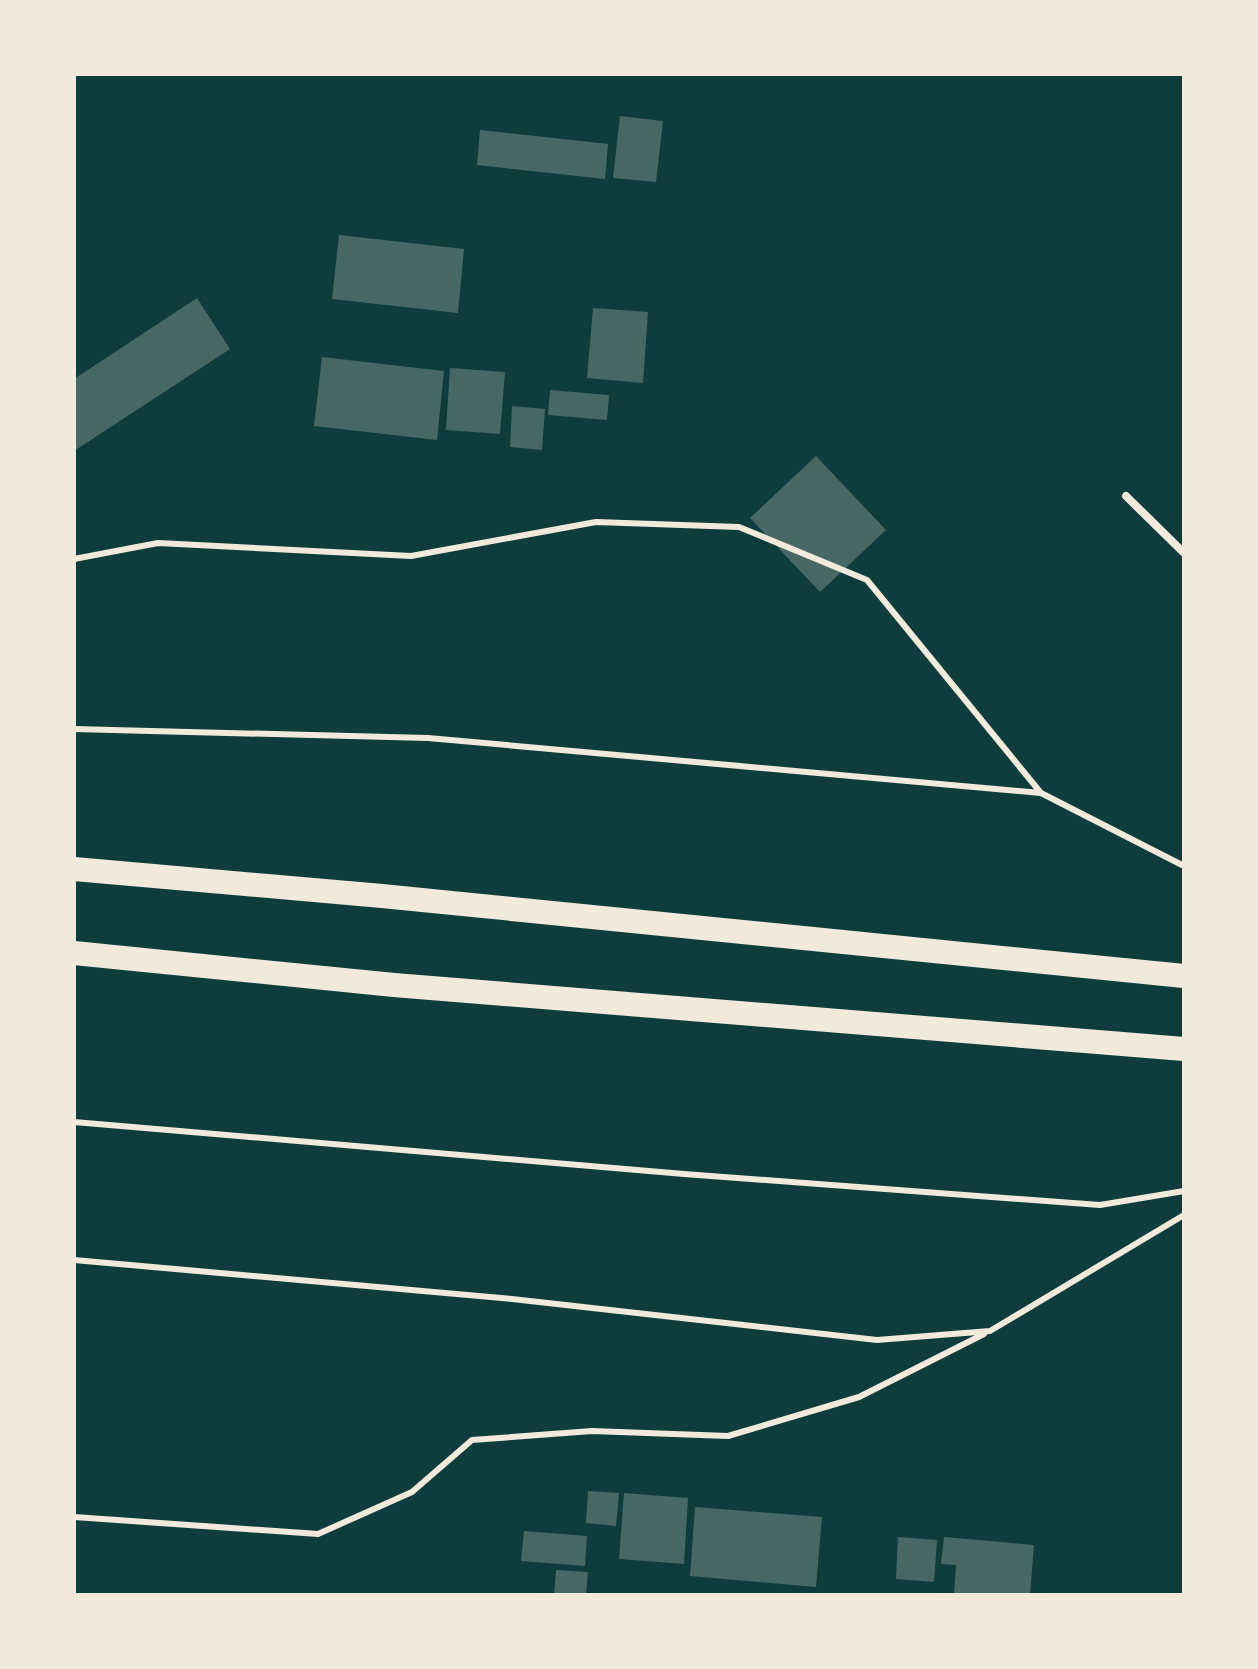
<svg xmlns="http://www.w3.org/2000/svg" width="1258" height="1669" font-family="Montserrat,sans-serif">
<style>
.building{fill:#486865}
.lines{fill:none;stroke-linecap:round;stroke-linejoin:round}
.service{stroke:#f1e9da;stroke-width:6}
.minor{stroke:#f1e9da;stroke-width:8}
.motorway{stroke:#f1e9da;stroke-width:24}
</style>
<rect width="100%" height="100%" fill="#0f3d3e"/>
<path class="building" d="M620 116 663 121 656 182 613 178Z
M480 130 608 144 605 179 477 165Z
M339 235 464 249 458 313 332 299Z
M197 298 230 349 74 451V379Z
M593 308 648 312 643 383 587 378Z
M322 357 444 371 437 440 314 426Z
M450 368 505 372 500 434 446 430Z
M550 390 609 395 607 420 548 415Z
M512 406 545 409 542 450 510 447Z
M816 456 886 530 820 592 750 518Z
M588 1491 619 1493 616 1526 586 1523Z
M624 1493 688 1498 684 1564 619 1559Z
M695 1507 822 1517 816 1587 690 1576Z
M524 1531 587 1536 585 1566 521 1561Z
M898 1537 937 1540 934 1582 896 1579Z
M944 1537 1034 1545 1030 1595H954L956 1565 941 1564Z
M556 1570 588 1572 586 1595H554Z"/>
<g class="lines">
<path class="service" d="M74 559 158 543 411 556 596 522 739 527 867 580 1041 793
M74 729 428 738 1041 793 1184 866
M74 1122 684 1174 1100 1205 1184 1191
M74 1260 512 1299 877 1340 990 1331 1184 1215
M74 1517 318 1534 412 1492 472 1440 592 1431 728 1436 859 1397 984 1334"/>
<path class="minor" d="M1126 496 1184 553"/>
<path class="motorway" d="M74 869 382 896 1184 976
M74 953 394 985 1184 1049"/>
</g>
<rect width="1258" height="1669" fill="none" stroke="#f1e9da" stroke-width="152"/>
</svg>
